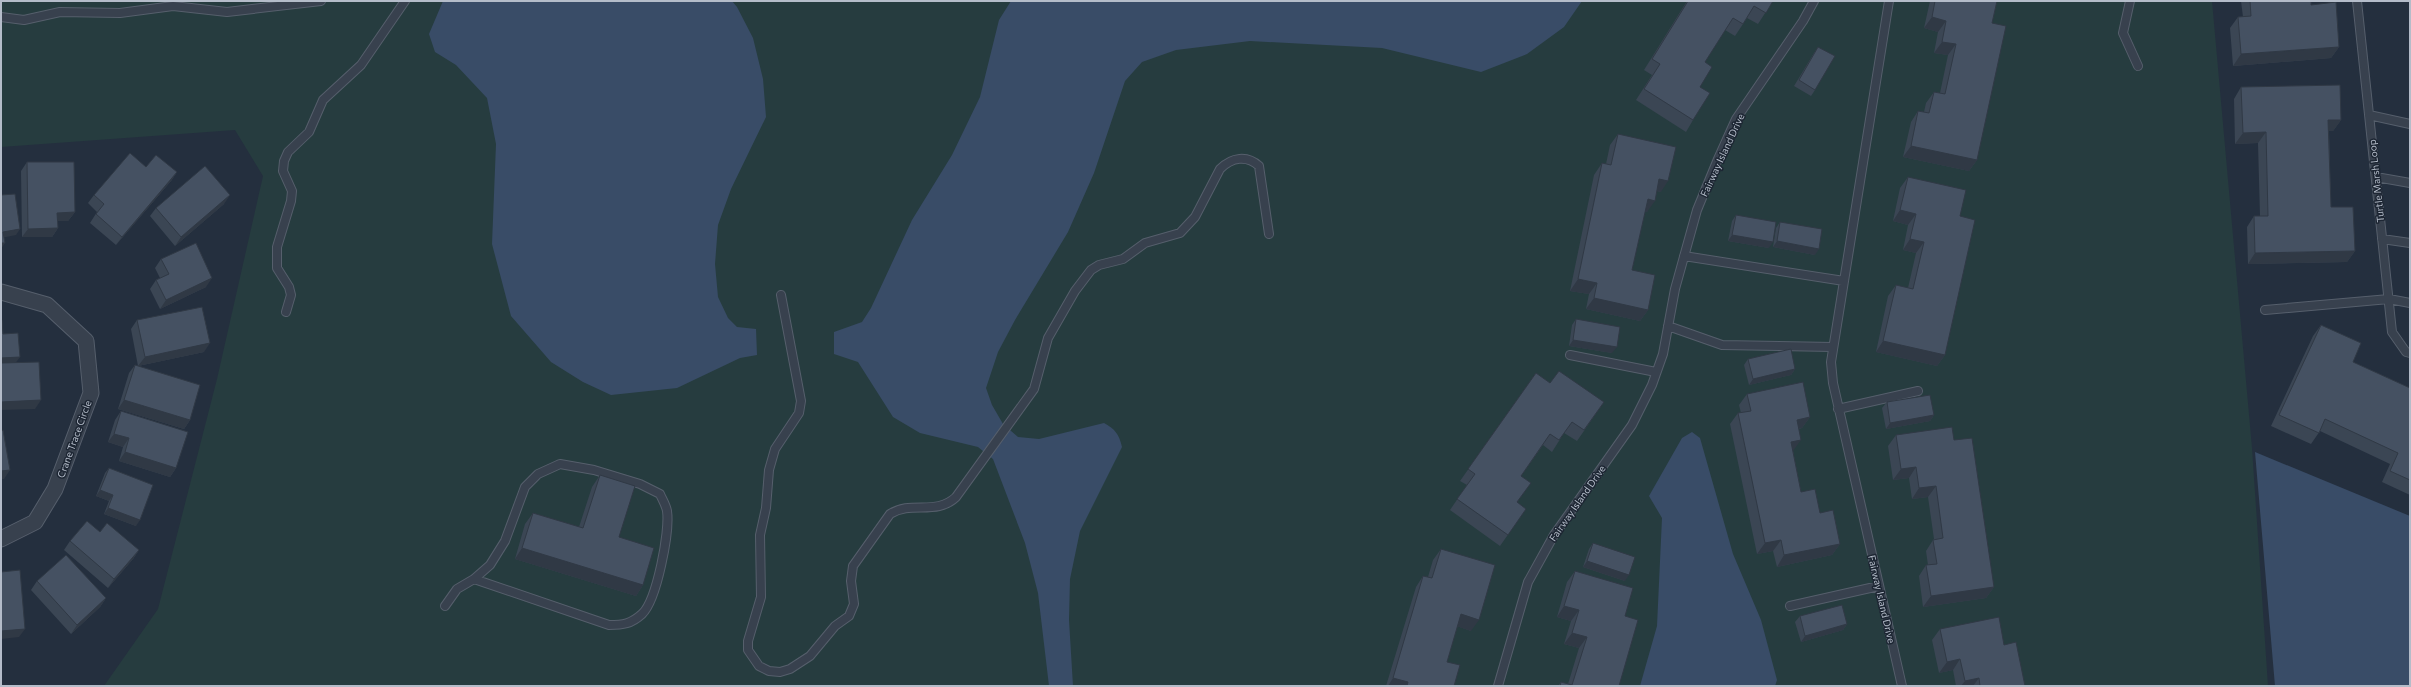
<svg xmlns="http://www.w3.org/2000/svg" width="2411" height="687" font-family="Commissioner,sans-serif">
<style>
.green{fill:#263c3f}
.water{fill:#394c67}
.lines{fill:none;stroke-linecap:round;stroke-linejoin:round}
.service-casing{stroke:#565f6c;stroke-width:10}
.minor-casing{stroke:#565f6c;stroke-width:17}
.service{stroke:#38414e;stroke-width:8}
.minor{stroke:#38414e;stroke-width:15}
.wall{fill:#3b4654}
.shaded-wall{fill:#303945}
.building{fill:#455162;stroke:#303945}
.labels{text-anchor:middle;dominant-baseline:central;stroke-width:3;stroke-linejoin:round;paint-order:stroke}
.street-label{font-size:10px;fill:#b4bcc9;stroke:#1d2633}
</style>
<rect width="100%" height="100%" fill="#242f3e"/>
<path class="green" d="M1 1H2212L2252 448 2268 686H104L158 609 217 379 263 176 235 130 1 147Z"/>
<path class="water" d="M443 1H732L737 7 753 38 763 79 766 117 731 189 718 225 715 264 718 297 728 318 737 327 756 329 757 355 740 358 677 388 611 395 583 382 551 362 511 316 492 244 496 144 487 98 456 65 435 52 429 34Z
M1011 1H1582L1564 27 1527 54 1481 72 1382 48 1250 41 1176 50 1142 62 1125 81 1094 173 1068 232 1015 320 998 352 986 388 992 405 1003 424 1018 437 1039 439 1104 423C1115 429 1119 434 1122 447L1080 531 1070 579 1069 620 1073 686H1049L1038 593 1025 543 993 459 978 447 920 433 893 417 858 362 834 354V332L862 322 871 308 912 220 952 155 980 97 999 20Z
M1692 432 1700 438 1733 554 1761 620 1777 680 1775 686H1640L1657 626 1662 518 1649 496 1682 438Z
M2255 452 2410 516V686H2275Z"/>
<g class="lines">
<defs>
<path id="service" d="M1889 1 1831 362 1833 383 1902 686
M2130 1 2123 33 2138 66
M2357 1 2392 332 2406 352 2410 353
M1 17 24 20 60 12 120 13 173 6 227 12 321 1
M2369 115 2410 124
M2376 177 2410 183
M2382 239 2410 243
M1684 256 1844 281
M781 295 801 401 799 413 775 449 769 470 766 508 760 535 761 597 748 641V650L759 666 769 671 780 672 790 669 810 656 835 626 849 616 854 604 851 581 853 566 890 514C912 500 936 516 956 497L1034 389 1048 338 1075 291 1091 270 1099 265 1123 259 1145 243 1180 233 1195 217 1220 169C1232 157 1247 155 1259 166L1269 234
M2265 310 2389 299 2410 303
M286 312 291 295 289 287 277 268V247L291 201 292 191 283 171 284 161 288 152 309 132 323 100 361 65 405 1
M1668 326 1722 345 1833 347
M1570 355 1656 372
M1838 409 1918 391
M445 606 457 589 474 579 490 565 505 541 525 487 538 474 560 464 594 470 640 484 660 494C662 499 666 505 667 511 670 531 657 600 642 614 631 624 623 625 609 625L474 579
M1790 606 1879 586
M1498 686 1528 582 1554 535 1632 425 1652 385 1663 354 1675 289 1697 210 1718 159 1736 119 1803 21 1814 1"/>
<path id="minor" d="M1 292 47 305 86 341 91 393 55 489 35 522 1 539"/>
</defs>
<use href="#service" class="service-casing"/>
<use href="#minor" class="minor-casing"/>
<use href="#service" class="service"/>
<use href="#minor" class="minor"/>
</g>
<path class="wall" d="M1687 1H1773L1758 24 1747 18 1735 36 1725 30 1705 62 1700 87 1693 120 1686 132 1636 100 1652 75 1644 70Z
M1930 1H1997L1992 23 1977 160 1969 171 1903 157 1911 122 1918 111 1924 112 1926 103 1934 92 1940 93 1948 55 1934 53 1938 32 1924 28Z
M2241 1H2311V5L2339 47 2331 58 2233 66 2230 28 2238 17H2243Z
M1818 47 1815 90 1811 96 1794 86 1814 53Z
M2241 87 2341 120 2333 131H2329L2331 207 2355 251 2347 262 2248 264 2247 227 2254 216H2260L2258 143 2235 144 2234 99Z
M1618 134 1661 192 1657 191 1647 212 1645 211 1632 270 1648 310 1640 321 1586 309 1589 294 1570 291 1594 175 1602 163 1606 164 1610 145Z
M27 162 75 212 68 221H58V228L52 237H22L21 171Z
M146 167 177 172 171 181 116 245 90 223 97 212 88 203 94 195Z
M1908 177 1960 216 1945 355 1937 366 1876 352 1888 296 1896 285 1908 288 1916 253 1903 250 1908 225 1893 221 1900 188Z
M224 204 175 246 150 216 156 208Z
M1736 215 1769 248 1728 241 1732 221Z
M1780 222 1815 255 1773 247 1776 228Z
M161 259 206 287 160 309 150 289 156 280 160 278 155 268Z
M1576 319 1612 353 1569 346 1572 325Z
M137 320 204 352 138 366 131 329Z
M2321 325 2353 362 2410 388V495L2382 482 2390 464 2320 431 2311 444 2271 426 2313 336Z
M1748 359 1795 369 1791 375 1749 385 1744 365Z
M135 365 190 420 184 429 118 409 129 373Z
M1536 373 1550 383 1604 402 1577 441 1564 433 1552 452 1543 445 1521 476 1518 503 1526 509 1500 546 1450 510 1467 485 1460 481Z
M1747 394 1810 417 1802 428 1799 429 1793 451 1801 492 1820 513 1840 544 1832 555 1777 567 1773 551 1757 554 1730 424 1738 413H1741L1739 405Z
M1887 402 1934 415 1930 421 1886 429 1882 408Z
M121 411 176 468 170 477 119 461 123 447 108 442 115 420Z
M1896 435 1954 440 1994 587 1986 598 1923 607 1919 576 1926 565H1928L1926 551 1933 540 1934 539 1928 497 1912 499 1909 478 1893 480 1888 446Z
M109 468 136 526 104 514 109 501 96 496 105 473Z
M600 475 619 537 643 585 636 596 515 559 525 524 533 513 579 527 592 487Z
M100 532 139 550 133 559 108 588 64 550 70 541Z
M1593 543 1625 581 1583 567 1589 549Z
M1441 549 1471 631 1457 626 1447 662 1454 686H1386L1416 587 1423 576 1428 577 1433 560Z
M1575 571 1625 616 1619 686H1558L1561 682 1568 684 1579 648 1564 644 1571 621 1557 617 1567 582Z
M37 581 106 598 100 607 71 634 31 590Z
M1800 616 1847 624 1843 630 1801 642 1795 622Z
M1940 629 2004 645 2025 686H1956L1953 670 1939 673 1932 640Z"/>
<path class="shaded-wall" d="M1932 17 1946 21 1938 32 1924 28Z
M1942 42 1956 44 1948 55 1934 53Z
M2339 47 2331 58 2233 66 2241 54Z
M2328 120H2341L2333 131H2320Z
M2266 132 2258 143 2235 144 2243 133Z
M1911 146 1977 160 1969 171 1903 157Z
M177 172 171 181 116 245 122 237Z
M1659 179 1668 181 1661 192 1651 190Z
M230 195 224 204 175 246 181 237Z
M1648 199 1655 201 1647 212 1640 210Z
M1900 210 1916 214 1908 225 1893 221Z
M75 212 68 221H51L57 213Z
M58 228 52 237H22L28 229Z
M20 229 16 235 1 238 3 232Z
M1732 235 1773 242 1769 248 1728 241Z
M1910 239 1924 242 1916 253 1903 250Z
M1777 241 1819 249 1815 255 1773 247Z
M1 243H5L1 249Z
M2355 251 2347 262 2248 264 2255 253Z
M212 278 206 287 160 309 166 300Z
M1578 279 1597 283 1589 294 1570 291Z
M1594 298 1648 310 1640 321 1586 309Z
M1573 340 1617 347 1612 353 1569 346Z
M1883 341 1945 355 1937 366 1876 352Z
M210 343 204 352 138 366 145 357Z
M20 357 14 365 1 366V358Z
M1795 369 1791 375 1749 385 1753 379Z
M41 400 35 409 1 410V402Z
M124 400 190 420 184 429 118 409Z
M1934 415 1930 421 1886 429 1890 423Z
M1810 417 1802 428 1789 431 1797 420Z
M114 434 129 438 123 447 108 442Z
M1801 440 1793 451 1783 453 1791 442Z
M125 452 176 468 170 477 119 461Z
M1916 467 1909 478 1893 480 1901 469Z
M10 470 4 479H1V471Z
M1936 486 1928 497 1912 499 1919 488Z
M100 490 113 495 109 501 96 496Z
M108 508 140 520 136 526 104 514Z
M1781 540 1773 551 1757 554 1765 543Z
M1840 544 1832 555 1777 567 1784 555Z
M522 548 643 585 636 596 515 559Z
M139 550 133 559 108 588 114 579Z
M1587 561 1629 575 1625 581 1583 567Z
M1994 587 1986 598 1923 607 1931 596Z
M106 598 100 607 71 634 77 625Z
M1564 606 1579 610 1571 621 1557 617Z
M1461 614 1479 620 1471 631 1453 625Z
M1847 624 1843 630 1801 642 1805 636Z
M25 629 19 637 1 639V631Z
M1572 633 1587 637 1579 648 1564 644Z
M1960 659 1953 670 1939 673 1947 662Z
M1393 678 1408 682 1406 686H1388Z
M1979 678 1973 686H1961L1965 681Z"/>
<path class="building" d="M1688 1H1773L1766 13 1754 6 1743 24 1733 18 1705 62 1712 67 1700 87 1710 93 1693 120 1644 89 1660 64 1652 59Z
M1935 1H1997L1992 23 2006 26 1977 160 1911 146 1918 111 1929 113 1934 92 1945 94 1956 44 1942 42 1946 21 1932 17Z
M2250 1H2311V5L2336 2 2339 47 2241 54 2238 17 2251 16Z
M1818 47 1835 56 1815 90 1799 80Z
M2340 85 2341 120H2328L2331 207H2353L2355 251 2255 253 2254 216H2268L2266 132 2243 133 2241 87Z
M1618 134 1676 147 1668 181 1659 179 1655 201 1648 199 1632 270 1655 275 1648 310 1594 298 1597 283 1578 279 1602 163 1611 165Z
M130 153 146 167 156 155 177 172 122 237 96 214 104 204 94 195Z
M27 162H74L75 212 57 213 58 228 28 229Z
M205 166 230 195 181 237 156 208Z
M1908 177 1966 190 1960 216 1975 220 1945 355 1883 341 1896 285 1913 289 1924 242 1910 239 1916 214 1900 210Z
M15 194 20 229 3 232 5 243H1V195Z
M1736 215 1776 222 1773 242 1732 235Z
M1780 222 1822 229 1819 249 1777 241Z
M196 243 212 278 166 300 156 280 169 274 161 259Z
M202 307 210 343 145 357 137 320Z
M1576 319 1620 327 1617 347 1573 340Z
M1 320H2L3 334 18 333 20 357 1 358Z
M2321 325 2361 343 2353 362 2410 388V480L2390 471 2398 453 2325 419 2319 433 2279 415Z
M1791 349 1795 369 1753 379 1748 359Z
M39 362 41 400 1 402V363Z
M135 365 200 385 190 420 124 400Z
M1559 371 1604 402 1584 430 1572 422 1559 440 1550 434 1521 476 1531 483 1517 502 1526 509 1508 535 1457 499 1475 474 1468 469 1536 373 1550 383Z
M1803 382 1810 417 1797 420 1801 440 1791 442 1801 492 1815 489 1820 513 1833 510 1840 544 1784 555 1781 540 1765 543 1738 413 1751 411 1747 394Z
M1930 395 1934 415 1890 423 1887 402Z
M121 411 188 432 176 468 125 452 129 438 114 434Z
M1952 427 1954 440 1972 438 1994 587 1931 596 1926 565 1937 564 1933 540 1943 538 1936 486 1919 488 1916 467 1901 469 1896 435Z
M3 430 10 470 1 471V431Z
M109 468 153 485 140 520 108 508 113 495 100 490Z
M600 475 635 486 619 537 654 548 643 585 522 548 533 513 583 528Z
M87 521 100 532 107 523 139 550 114 579 70 541Z
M1593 543 1635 557 1629 575 1587 561Z
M1441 549 1495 565 1479 620 1461 614 1447 662 1460 665 1454 686H1407L1408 682 1393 678 1423 576 1432 578Z
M66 555 106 598 77 625 37 581Z
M20 570 25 629 1 631V572Z
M1575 571 1633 588 1625 616 1638 620 1619 686H1560L1561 682 1572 685 1587 637 1572 633 1579 610 1564 606Z
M1842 605 1847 624 1805 636 1800 616Z
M1999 617 2004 645 2016 642 2025 686H1980L1979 678 1965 681 1960 659 1947 662 1940 629Z"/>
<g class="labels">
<g class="street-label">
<text transform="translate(1722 155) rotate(-65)">Fairway Island Drive</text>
<text transform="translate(2376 181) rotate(-96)">Turtle Marsh Loop</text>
<text transform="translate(74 439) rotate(-70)">Crane Trace Circle</text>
<text transform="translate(1577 503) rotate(-55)">Fairway Island Drive</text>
<text transform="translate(1882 599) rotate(77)">Fairway Island Drive</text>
</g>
</g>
<rect width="2411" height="687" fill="none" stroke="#b4bcc9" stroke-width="4"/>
</svg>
